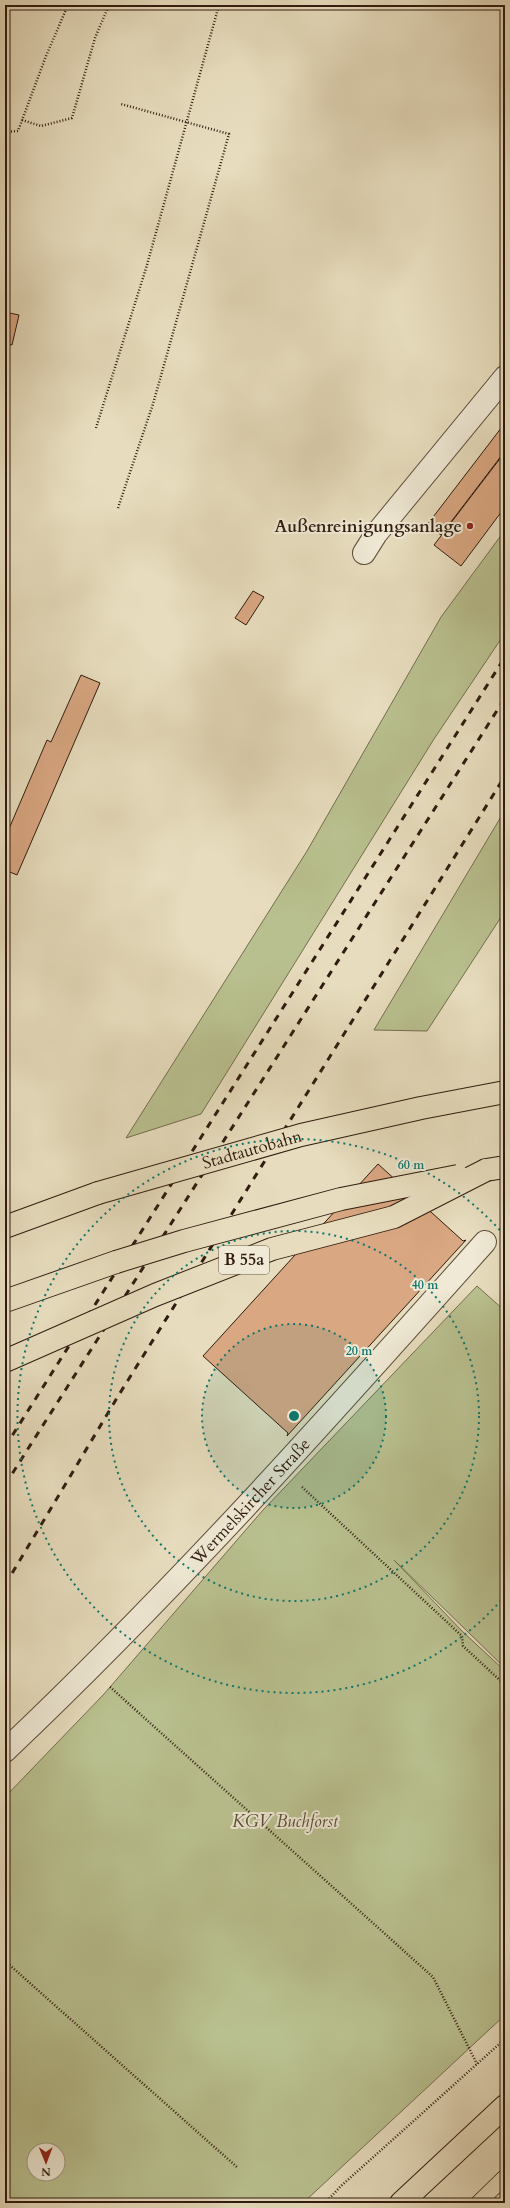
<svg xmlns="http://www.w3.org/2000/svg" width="510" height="2208" font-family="Cardo,serif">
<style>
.green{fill:#b9c08f;stroke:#746e4f;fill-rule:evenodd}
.building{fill:#d9a782;stroke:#301b0f}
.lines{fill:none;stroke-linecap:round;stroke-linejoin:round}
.minor-casing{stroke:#5e4c3b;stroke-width:24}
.major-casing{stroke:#301b0f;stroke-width:24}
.highway-casing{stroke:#301b0f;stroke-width:24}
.path{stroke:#301b0f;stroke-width:2.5;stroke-dasharray:1 2;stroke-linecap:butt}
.minor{stroke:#efe9d5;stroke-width:22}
.major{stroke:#e7ddbe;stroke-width:22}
.highway{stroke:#e7ddbe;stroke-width:22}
.tram{stroke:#301b0f;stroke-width:1}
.rail{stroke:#301b0f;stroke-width:3;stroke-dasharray:7 7;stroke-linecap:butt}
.highway-bridge-casing{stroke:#301b0f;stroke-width:24;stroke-linecap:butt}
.highway-bridge{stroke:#e7ddbe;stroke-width:22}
.ring{fill:none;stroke:#0f766e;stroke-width:2;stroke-dasharray:2 4}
.poi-dot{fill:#8f2418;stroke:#efe9d5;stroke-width:1.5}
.labels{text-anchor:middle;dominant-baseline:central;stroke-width:4;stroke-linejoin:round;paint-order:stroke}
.shield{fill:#efe9d5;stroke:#69594a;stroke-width:1}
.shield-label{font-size:16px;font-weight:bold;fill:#301b0f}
.poi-label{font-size:17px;font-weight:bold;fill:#301b0f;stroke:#efe9d5;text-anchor:end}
.street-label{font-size:17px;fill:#301b0f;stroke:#efe9d5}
.park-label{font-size:17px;font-style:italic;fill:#594d35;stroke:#efe9d5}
.centre{fill:#0f766e;stroke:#efe9d5;stroke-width:2}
.ring-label{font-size:12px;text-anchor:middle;font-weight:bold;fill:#0f766e;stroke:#efe9d5;stroke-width:4;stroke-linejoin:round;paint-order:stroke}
</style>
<rect width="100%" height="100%" fill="#e7ddbe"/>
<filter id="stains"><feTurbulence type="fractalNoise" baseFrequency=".005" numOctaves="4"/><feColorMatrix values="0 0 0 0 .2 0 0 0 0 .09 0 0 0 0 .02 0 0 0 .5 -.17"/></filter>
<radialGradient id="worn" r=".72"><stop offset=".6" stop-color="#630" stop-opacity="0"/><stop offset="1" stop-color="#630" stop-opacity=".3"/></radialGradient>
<path class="green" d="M505 530V633L434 739 201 1114 126 1138 307 851 441 617Z
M505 810V911L427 1031 374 1030Z
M477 1286 505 1311V1668L394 1560 462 1631 505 1671V2015L303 2203H5V1797L104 1694 263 1510ZM34 2150H58V2174H34Z"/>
<path class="building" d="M5 312 19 315 12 345 5 343Z
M505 423V451L441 535 427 525Z
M505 452V507L461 566 434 545Z
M253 591 264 597 246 625 235 618Z
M81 675 100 683 17 875 5 870V849L8 841 5 838 47 740 51 742Z
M378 1164 463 1241 466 1240 287 1436 288 1433 203 1356Z"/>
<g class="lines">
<defs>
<g id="minor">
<path d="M364 553 376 534 505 377"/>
<path id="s1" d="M5 1751C175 1590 330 1416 485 1242"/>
</g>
<path id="major" d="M401 2203 505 2106"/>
<path id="highway" d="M486 1170 505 1167
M5 1227 98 1193
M5 1301 116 1262"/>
</defs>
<use href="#minor" class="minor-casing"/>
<use href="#major" class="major-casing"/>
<use href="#highway" class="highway-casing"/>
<path class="path" d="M22 120 41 126 72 118 95 38 109 5
M5 132 18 131 46 56 68 5
M96 428 147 265 219 5
M118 508 153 404 229 134 121 104
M302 1487 462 1636 463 1646 505 1685
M505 1569 501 1586 505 1615
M110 1687 433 1977 477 2064
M5 1961 238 2168
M325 2203 341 2186 505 2039"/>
<use href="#minor" class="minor"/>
<use href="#major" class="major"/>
<use href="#highway" class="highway"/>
<path class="tram" d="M467 2203 505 2166
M489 2203 505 2188"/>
<path class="rail" d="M5 1447 505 657
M5 1485 505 698
M5 1585 120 1393 505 776"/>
<defs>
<g id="highway-bridge">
<path id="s2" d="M98 1193 301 1135 421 1108 505 1092"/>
<path d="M116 1262 184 1241 341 1199 458 1176"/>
<path d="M5 1361 155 1295 272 1249 394 1217 486 1170"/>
</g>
</defs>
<use href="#highway-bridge" class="highway-bridge-casing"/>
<use href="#highway-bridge" class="highway-bridge"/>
</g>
<circle cx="294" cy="1416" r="92" fill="#0f766e" fill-opacity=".12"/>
<g class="ring">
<circle cx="294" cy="1416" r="92"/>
<circle cx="294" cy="1416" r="185"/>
<path d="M505 1596A277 277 0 1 1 505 1236"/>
</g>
<circle class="poi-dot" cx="470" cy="526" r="4"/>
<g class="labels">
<rect class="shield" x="219" y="1246" width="50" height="28" rx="3"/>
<g class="shield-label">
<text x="244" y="1260">B 55a</text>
</g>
<g class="poi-label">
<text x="462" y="526">Außenreinigungsanlage</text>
</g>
<g class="street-label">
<text stroke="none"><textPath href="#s2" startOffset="160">Stadtautobahn</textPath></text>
<text stroke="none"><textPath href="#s1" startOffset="350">Wermelskircher Straße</textPath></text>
</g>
<g class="park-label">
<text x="285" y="1821">KGV Buchforst</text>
</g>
</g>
<circle cx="294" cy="1416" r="6" class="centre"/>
<g class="ring-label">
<text x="411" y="1169">60 m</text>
<text x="425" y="1289">40 m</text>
<text x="359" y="1355">20 m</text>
</g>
<rect width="510" height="2208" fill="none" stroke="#e7ddbe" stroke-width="20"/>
<rect x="6" y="6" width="498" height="2196" fill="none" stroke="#301b0f" stroke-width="2"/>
<rect x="10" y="10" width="490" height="2188" fill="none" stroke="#301b0f"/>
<g transform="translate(46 2162) rotate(179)"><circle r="19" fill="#efe9d5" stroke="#a39786"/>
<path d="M0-3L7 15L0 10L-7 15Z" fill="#8f2418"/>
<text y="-6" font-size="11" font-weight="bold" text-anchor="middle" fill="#301b0f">N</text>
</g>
<rect width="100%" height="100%" filter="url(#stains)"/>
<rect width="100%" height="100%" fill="url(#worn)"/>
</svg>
